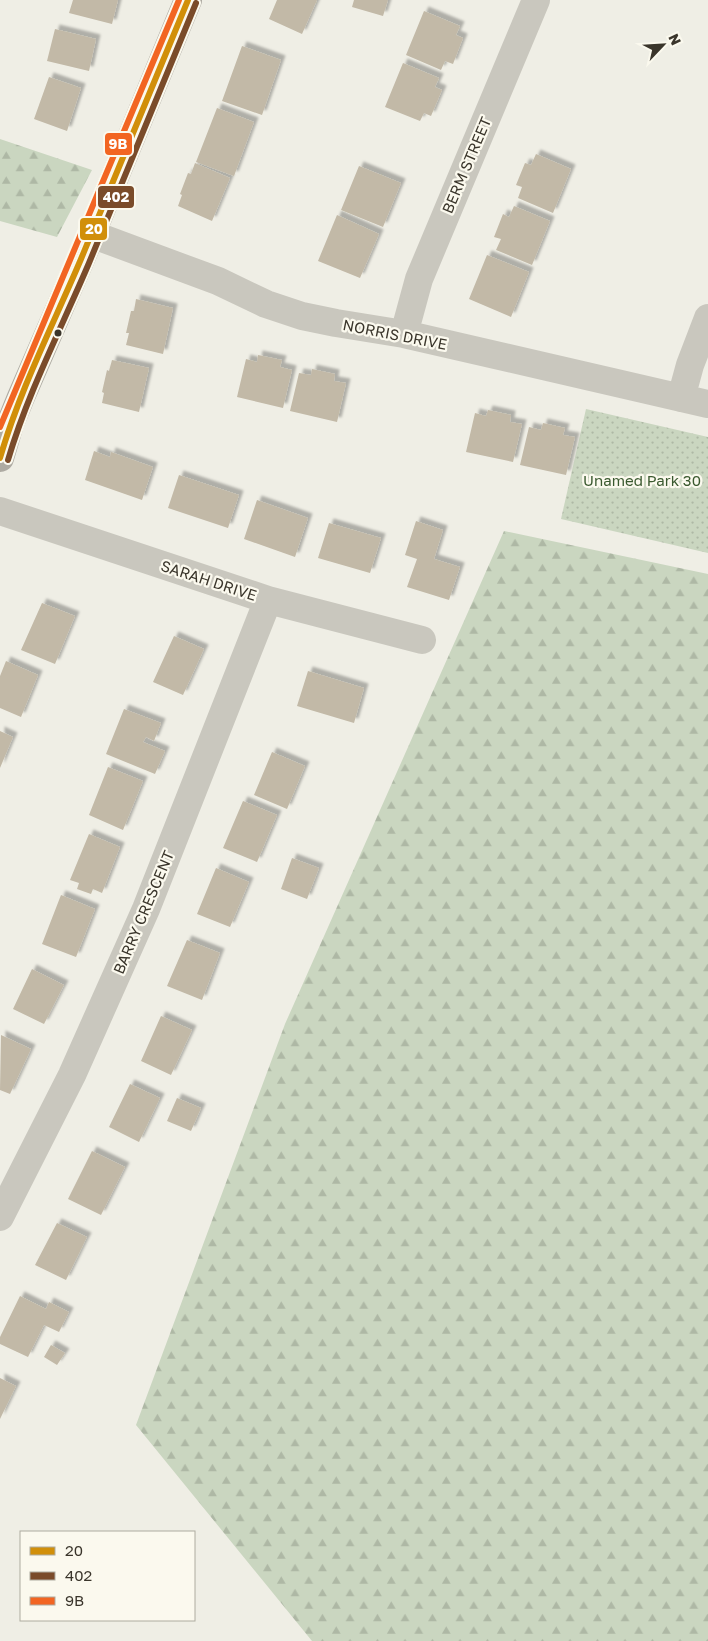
<svg xmlns="http://www.w3.org/2000/svg" width="708" height="1641" font-family="'Golos Text',sans-serif">
<style>
.forest{fill:url(#forest-firs)}
.park{fill:url(#park-dots)}
.building{fill:#c2b9a7;filter:url(#shadow)}
.lines{fill:none;stroke-linecap:round;stroke-linejoin:round}
.minor{stroke:#c9c7be;stroke-width:28}
.major{stroke:#aeaba3;stroke-width:28}
.bus-1-casing{stroke:#fbf9ee;stroke-width:10}
.bus-2-casing{stroke:#fbf9ee;stroke-width:10}
.bus-3-casing{stroke:#fbf9ee;stroke-width:10}
.bus-1{stroke:#d18f09;stroke-width:6}
.bus-2{stroke:#7a4b2a;stroke-width:6}
.bus-3{stroke:#f26522;stroke-width:6}
.bus-dot{fill:#3a352b;stroke:#fbf9ee;stroke-width:2}
.labels{text-anchor:middle;dominant-baseline:central;stroke-width:4.5;stroke-linejoin:round;paint-order:stroke}
.street-label{font-size:15px;fill:#3a352b;stroke:#fbf9ee}
.park-label{font-size:15px;fill:#3a592f;stroke:#fbf9ee}
.line-badge{stroke:#fbf9ee;stroke-width:2}
.badge-label{font-size:14px;text-anchor:middle;font-weight:bold;fill:#fff}
</style>
<defs>
<pattern id="forest-firs" width="22" height="20" patternUnits="userSpaceOnUse" patternTransform="scale(1.25)"><rect width="22" height="20" fill="#cad6c0"/><path d="M5 1l3.5 6h-7zM16 11l3.5 6h-7z" fill="#aeb8a5"/></pattern>
<pattern id="park-dots" width="8" height="8" patternUnits="userSpaceOnUse" patternTransform="scale(1.25)"><rect width="8" height="8" fill="#cad6c0"/><path d="M2 2h.1M6 6h.1" fill="none" stroke="#aeb8a5" stroke-width="1.8" stroke-linecap="round"/></pattern>
<filter id="shadow"><feDropShadow dx="4.5" dy="-4.5" stdDeviation="1" flood-color="#0004"/></filter>
</defs>
<rect width="100%" height="100%" fill="#efeee5"/>
<path class="forest" d="M0 139 92 170 57 237 0 221Z
M504 531 708 574V1641H312L136 1425 285 1024Z"/>
<path class="park" d="M586 409 708 437V553L561 519Z"/>
<path class="building" d="M73 0H118L112 24 69 13Z
M277 0H317L302 34 269 19Z
M354 0H388L383 16 352 7Z
M424 11 460 26 456 35 463 38 453 64 445 61 441 70 406 55Z
M55 29 96 39 89 71 47 61Z
M242 46 281 60 262 115 222 101Z
M403 63 439 78 435 87 442 90 431 116 424 113 420 121 385 107Z
M49 77 81 88 67 131 34 119Z
M217 108 254 122 234 176 196 162Z
M536 154 571 169 553 213 518 198 522 187 516 185 525 163 531 165Z
M195 163 230 178 212 221 178 206 182 195 180 194 188 173 191 174Z
M359 166 401 183 383 227 341 210Z
M514 206 550 221 532 265 496 250 501 239 494 237 503 214 509 217Z
M337 215 379 234 360 278 318 261Z
M487 255 529 272 511 317 469 299Z
M136 299 173 308 163 354 126 345 129 333H126L131 311H134Z
M258 355 282 360 280 367 292 370 283 408 237 397 246 359 257 362Z
M112 360 149 368 139 412 102 403 104 393 102 392 107 370 109 371Z
M312 369 335 374 334 381 346 383 337 422 290 411 299 373 311 375Z
M488 410 511 415 510 422 522 424 513 462 466 452 475 413 486 416Z
M543 423 565 428 563 435 575 437 566 475 520 465 529 427 541 430Z
M94 451 110 457 111 452 153 467 142 500 85 480Z
M179 475 239 495 228 528 168 508Z
M257 500 308 518 295 557 244 539Z
M416 521 443 530 434 559 460 567 449 600 407 587 417 559 405 555Z
M329 523 381 538 370 573 318 558Z
M42 603 75 616 55 664 21 650Z
M174 636 204 649 183 695 153 682Z
M6 661 38 675 21 717 0 708V676Z
M308 671 364 688 354 723 297 706Z
M124 709 161 723 154 741 146 737 143 742 165 751 155 774 106 754Z
M0 731 13 737 0 768Z
M272 752 305 766 287 809 254 795Z
M108 767 143 781 123 830 89 815Z
M243 801 277 815 257 862 223 848Z
M89 834 120 847 102 893 93 889 91 894 77 889 79 883 70 880Z
M292 858 319 868 307 899 281 889Z
M216 868 249 882 230 927 197 914Z
M61 895 95 909 76 957 42 944Z
M187 940 220 953 202 1000 167 986Z
M32 969 64 985 44 1024 13 1009Z
M161 1016 192 1030 171 1075 141 1061Z
M1 1035 31 1049 10 1094 0 1090Z
M130 1084 160 1098 139 1142 109 1127Z
M177 1098 201 1108 191 1131 167 1121Z
M92 1151 125 1167 101 1215 68 1199Z
M57 1223 87 1237 66 1280 35 1265Z
M20 1296 46 1309 49 1302 69 1312 59 1332 44 1325 28 1357 0 1344V1337Z
M51 1345 65 1353 57 1365 44 1357Z
M0 1378 16 1386 0 1419Z"/>
<g class="lines">
<path class="minor" d="M91 234 218 281 266 304 302 316 336 323 404 334 708 404
M404 334 419 279 536 0
M681 398 690 365 708 318
M0 511 268 600 422 640
M0 1217 72 1075 146 909 268 600"/>
<path class="major" d="M0 458 10 424 21 397 81 259 188 0"/>
<defs>
<path id="bus-1" d="M0 458C20 389 53 325 81 259 117 173 152 86 188 0"/>
<path id="bus-2" d="M8 460C28 392 61 329 89 263 125 177 160 90 196 3"/>
<path id="bus-3" d="M0 427 179 0"/>
</defs>
<use href="#bus-1" class="bus-1-casing"/>
<use href="#bus-2" class="bus-2-casing"/>
<use href="#bus-3" class="bus-3-casing"/>
<use href="#bus-1" class="bus-1"/>
<use href="#bus-2" class="bus-2"/>
<use href="#bus-3" class="bus-3"/>
</g>
<circle class="bus-dot" cx="58" cy="333" r="4.5"/>
<g class="labels">
<g class="street-label">
<text transform="translate(466 165) rotate(-67)">BERM STREET</text>
<text transform="translate(395 334) rotate(11)">NORRIS DRIVE</text>
<text transform="translate(209 580) rotate(18)">SARAH DRIVE</text>
<text transform="translate(143 912) rotate(-67)">BARRY CRESCENT</text>
</g>
<g class="park-label">
<text x="642" y="480">Unamed Park 30</text>
</g>
</g>
<g class="line-badge">
<rect x="104" y="132" width="29" height="24" rx="5" fill="#f26522"/>
<rect x="97" y="185" width="38" height="24" rx="5" fill="#7a4b2a"/>
<rect x="79" y="217" width="29" height="24" rx="5" fill="#d18f09"/>
</g>
<g class="badge-label">
<text x="118" y="149">9B</text>
<text x="116" y="202">402</text>
<text x="94" y="234">20</text>
</g>
<rect x="20" y="1531" width="175" height="90" fill="#fbf9ee" stroke="#aeaba0"/>
<rect x="30" y="1547" width="25" height="8" fill="#d18f09" stroke="#aeaba0"/>
<text x="65" y="1556" font-size="15" fill="#3a352b">20</text>
<rect x="30" y="1572" width="25" height="8" fill="#7a4b2a" stroke="#aeaba0"/>
<text x="65" y="1581" font-size="15" fill="#3a352b">402</text>
<rect x="30" y="1597" width="25" height="8" fill="#f26522" stroke="#aeaba0"/>
<text x="65" y="1606" font-size="15" fill="#3a352b">9B</text>
<g transform="translate(663 45) rotate(65)" stroke="#fbf9ee" stroke-width="4" paint-order="stroke">
<path d="M0-4L9 19L0 12L-9 19Z" fill="#3a352b"/>
<text y="-8" font-size="14" font-weight="bold" text-anchor="middle" fill="#3a352b">N</text>
</g>
</svg>
